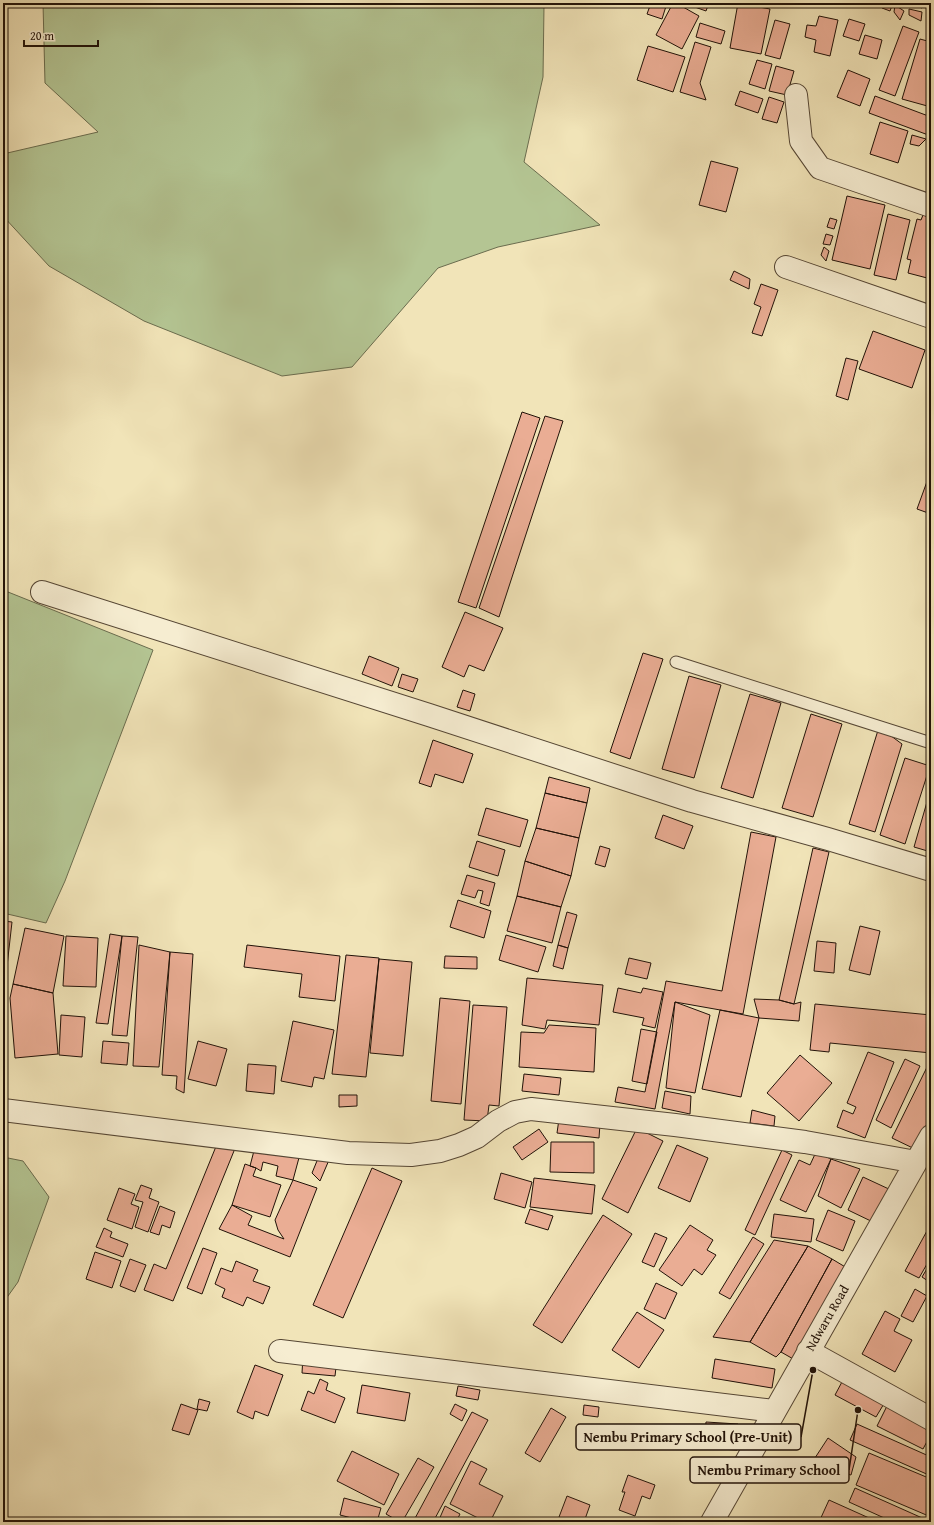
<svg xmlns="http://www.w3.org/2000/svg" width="934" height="1525" font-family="'Gentium Book Plus',serif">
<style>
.green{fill:#b4c593;stroke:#6a6c4e}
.building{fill:#eaad94;stroke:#211208}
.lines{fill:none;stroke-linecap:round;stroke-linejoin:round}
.service-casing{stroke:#554634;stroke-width:13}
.minor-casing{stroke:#554634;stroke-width:24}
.service{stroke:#f6edd1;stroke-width:11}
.minor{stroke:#f6edd1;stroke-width:22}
.labels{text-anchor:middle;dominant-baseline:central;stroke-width:3.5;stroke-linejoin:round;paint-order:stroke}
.street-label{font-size:13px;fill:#211208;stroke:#f6edd1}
.leader{fill:none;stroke:#211208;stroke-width:1.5}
.callout-dot{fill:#211208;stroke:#f6edd1;stroke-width:1.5}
.callout{fill:#f6edd1;stroke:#211208;stroke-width:1.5}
.callout-label{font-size:14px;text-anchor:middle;font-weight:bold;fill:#211208}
</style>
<rect width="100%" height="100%" fill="#f1e4b8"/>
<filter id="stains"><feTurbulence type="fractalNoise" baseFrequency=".005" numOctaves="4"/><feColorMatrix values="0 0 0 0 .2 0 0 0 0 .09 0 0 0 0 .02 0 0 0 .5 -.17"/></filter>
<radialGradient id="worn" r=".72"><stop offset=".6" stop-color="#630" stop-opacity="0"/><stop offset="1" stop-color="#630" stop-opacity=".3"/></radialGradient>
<path class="green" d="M43 3H543L544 6 543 77 524 162 600 225 498 247 438 268 352 367 282 376 144 321 49 266 3 216V154L98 132 45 83Z
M3 590 153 650 65 881 46 923 3 913Z
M3 1157 23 1161 49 1197 18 1282 3 1303Z"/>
<path class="building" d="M651 3H667L662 19 647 14Z
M673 3H676L699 16 682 49 656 35Z
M693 3H709L706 11 692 6Z
M738 3 770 9 761 54 730 48Z
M884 3H893L890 11 882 8Z
M909 3H924L922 8 909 4Z
M895 5 904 11 900 20 894 12Z
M909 9 922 12 921 21 909 15Z
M819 16 838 20 830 56 814 52 816 40 805 37 807 25 816 26Z
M849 19 865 24 859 41 843 36Z
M775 20 790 24 780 59 765 55Z
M700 23 725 31 721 44 696 37Z
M903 26 919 32 895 96 879 90Z
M865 35 882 40 877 59 859 54Z
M920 39 931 42V107L902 99Z
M695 42 711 47 700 83 706 100 680 92Z
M648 46 685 57 673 92 637 80Z
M757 60 772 64 765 89 749 84Z
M776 66 794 71 787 95 769 91Z
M848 70 870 79 860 106 837 97Z
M740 91 763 99 758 113 735 105Z
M875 96 931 117V136L869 113Z
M769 97 784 102 777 123 762 119Z
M880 122 908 131 898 163 870 154Z
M912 135 926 139 919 146 910 144Z
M711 161 738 168 726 212 699 205Z
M847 196 885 205 870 269 832 260Z
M888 214 910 220 896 280 874 275Z
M923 215 931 217V279L908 273 911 260 907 259 917 219 921 220Z
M830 218 837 220 834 229 827 227Z
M826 234 833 236 830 245 823 244Z
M824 247 829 251 826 261 821 255Z
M734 271 750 279 749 289 730 280Z
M761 284 778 290 762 336 752 333 761 307 754 304Z
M873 331 925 350 912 388 859 369Z
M846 358 858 361 848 400 836 396Z
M522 412 540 418 476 608 458 602Z
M545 416 563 421 499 617 479 608Z
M929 476 931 477V514L917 509Z
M465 612 503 628 484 671 469 665 464 677 442 667Z
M643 653 663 659 630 759 610 752Z
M369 656 399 668 392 686 362 674Z
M402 674 418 679 413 692 398 687Z
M689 676 721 685 694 778 662 769Z
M463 690 475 694 470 711 457 707Z
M750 694 781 703 753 798 721 788Z
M811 714 842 724 813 817 782 808Z
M879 727 902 744 875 832 849 824Z
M433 740 473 754 463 783 435 774 431 787 419 783Z
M905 758 930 766 905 844 880 835Z
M549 777 590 788 587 803 545 793Z
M931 788V852L914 847Z
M545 793 587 803 579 838 536 828Z
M486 808 528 820 520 847 478 835Z
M663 815 693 826 684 849 655 838Z
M536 828 579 838 571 876 525 861Z
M751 832 776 837 743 1014 675 1002 655 1109 615 1102 618 1087 645 1092 666 981 722 991Z
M477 841 505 850 498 876 469 867Z
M600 846 610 849 605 867 595 864Z
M813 848 829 852 794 1004 779 1000Z
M525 861 571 876 561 907 517 896Z
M467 875 495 883 489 906 480 903 483 891 478 890 475 898 461 894Z
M517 896 561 907 552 943 507 931Z
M458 900 491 911 484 938 450 927Z
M567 912 577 915 568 948 558 945Z
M3 921 12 922 5 984H3Z
M860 926 880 931 870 975 849 970Z
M25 928 64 936 53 993 13 984Z
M110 934 122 936 108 1024 96 1023Z
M506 935 546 947 538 972 499 960Z
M66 936 98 938 96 987 63 986Z
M122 936 138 937 127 1036 112 1035Z
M817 941 836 943 834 973 814 971Z
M139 945 170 952 159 1067 133 1066Z
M247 945 340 956 335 1001 299 997 302 974 244 967Z
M558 945 568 948 563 969 553 966Z
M170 952 193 954 184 1093 176 1089 177 1076 162 1075Z
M346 955 379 958 366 1077 332 1074Z
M445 956 477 957V969L444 968Z
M629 958 651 963 647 979 625 974Z
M379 959 412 962 403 1056 370 1053Z
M527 978 603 985 599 1025 547 1020 545 1029 522 1025Z
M13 984 53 993 58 1054 15 1058 10 998Z
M618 988 641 993 643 988 663 992 655 1028 642 1025 644 1018 613 1012Z
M440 998 470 1001 461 1104 431 1101Z
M754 999 779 1000 794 1004 801 1002 799 1021 759 1018Z
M675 1002 710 1015 695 1093 666 1088Z
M815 1004 931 1015V1053L830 1043 829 1052 810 1050Z
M473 1005 507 1007 499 1106 489 1105 487 1121 464 1120Z
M720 1010 759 1018 741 1097 702 1089Z
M61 1015 85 1017 82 1057 59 1055Z
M293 1021 334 1030 324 1079 314 1077 312 1087 281 1081Z
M549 1025 596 1028 594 1072 519 1067 521 1032 544 1033Z
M641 1029 657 1032 647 1084 632 1081Z
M103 1041 129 1043 127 1065 101 1063Z
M198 1041 227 1049 216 1086 188 1079Z
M868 1052 894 1062 865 1138 837 1127 843 1110 853 1114 856 1107 847 1103Z
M800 1055 832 1083 799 1121 767 1093Z
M905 1059 920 1066 891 1128 876 1120Z
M931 1059V1128L919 1151 892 1138Z
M248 1064 276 1066 274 1094 246 1091Z
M524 1074 561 1078 559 1095 522 1091Z
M665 1091 691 1096 690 1114 662 1108Z
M339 1095H357V1106L339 1107Z
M752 1110 775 1116 774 1126 750 1123Z
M559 1119 600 1124 599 1138 557 1133Z
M637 1128 663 1141 628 1213 602 1199Z
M539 1129 548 1142 522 1160 513 1147Z
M551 1142H594V1173L550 1172Z
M256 1143 300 1154 293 1180 276 1176 278 1166 263 1162 261 1171 256 1168 250 1166Z
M217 1144 236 1146 173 1301 144 1290 154 1264 166 1269Z
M677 1145 708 1158 690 1202 658 1188Z
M782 1150 792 1155 755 1235 745 1230Z
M816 1152 831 1159 806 1212 780 1200 799 1160 810 1165Z
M319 1156 329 1160 320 1181 312 1173Z
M831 1159 860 1169 841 1208 818 1196Z
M245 1164 256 1168 253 1176 281 1185 270 1217 232 1205Z
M372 1168 402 1181 343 1318 313 1305Z
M501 1173 532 1182 525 1208 494 1199Z
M863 1177 891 1190 875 1223 848 1210Z
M534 1178 595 1185 592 1214 530 1207Z
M293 1180 317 1188 290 1257 219 1229 232 1205 252 1216 248 1225 284 1239 278 1230 275 1220Z
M141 1185 152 1189 149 1198 159 1202 148 1232 135 1227 143 1202 135 1200Z
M119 1188 135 1194 131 1204 139 1207 132 1229 107 1220Z
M160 1206 175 1212 170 1228 162 1225 159 1235 150 1232Z
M530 1209 553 1216 548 1230 525 1223Z
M828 1210 855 1221 843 1251 816 1240Z
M774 1214 814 1219 811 1242 771 1237Z
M603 1215 632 1234 562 1343 533 1325Z
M690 1225 713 1240 707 1250 716 1255 702 1275 694 1269 682 1286 659 1270Z
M104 1228 112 1232 110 1237 128 1244 123 1257 96 1247Z
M928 1229 931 1231V1257L919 1278 905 1271Z
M655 1233 667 1238 654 1267 642 1262Z
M753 1237 764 1244 730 1299 719 1293Z
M774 1240 808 1246 750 1342 713 1337Z
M808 1246 832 1259 781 1352 776 1357 750 1342Z
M203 1248 217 1253 202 1294 187 1288Z
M95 1252 121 1261 112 1288 86 1279Z
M130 1259 146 1265 135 1292 120 1286Z
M832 1259 847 1268 795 1360 781 1352Z
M236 1261 258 1270 253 1281 270 1287 263 1304 247 1297 243 1306 222 1297 225 1289 215 1284 221 1268 232 1272Z
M931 1262V1283L922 1277Z
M656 1283 677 1293 665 1319 644 1309Z
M915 1289 927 1296 913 1322 901 1316Z
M885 1311 900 1319 894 1331 912 1340 895 1372 862 1354Z
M637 1312 664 1330 639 1368 612 1350Z
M303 1356 337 1359 335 1376 302 1373Z
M715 1359 775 1369 772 1388 712 1378Z
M255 1365 283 1375 268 1416 255 1411 253 1419 237 1412Z
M320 1379 328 1383 326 1390 345 1398 335 1423 301 1410 308 1391 314 1394Z
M843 1380 885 1402 876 1417 835 1395Z
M362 1385 410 1393 405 1421 357 1413Z
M458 1386 480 1390 478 1400 456 1396Z
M199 1399 210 1402 207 1411 197 1409Z
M181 1404 198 1410 189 1435 172 1430Z
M455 1404 467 1410 462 1421 450 1414Z
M888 1404 931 1425V1434L923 1449 877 1426Z
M584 1405 599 1407 598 1417 583 1415Z
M551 1408 566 1417 540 1462 525 1453Z
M472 1412 488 1420 433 1522H413Z
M706 1422 738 1424 737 1450 704 1448Z
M857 1424 931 1457V1476L850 1440Z
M828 1438 856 1457 851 1475 811 1464Z
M352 1451 399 1474 384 1505 337 1481Z
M869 1453 931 1479V1517L856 1485Z
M418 1458 434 1467 402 1522H400L386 1514Z
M471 1461 487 1469 479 1484 503 1496 490 1522H486L450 1504Z
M628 1475 655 1485 650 1499 642 1496 635 1516 619 1510 625 1492H622Z
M855 1488 929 1521 928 1522H893L849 1502Z
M567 1496 590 1505 584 1522H571L559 1517Z
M344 1498 381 1508 377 1522H367L340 1515Z
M829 1500 878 1522H819Z
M445 1506 460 1514 456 1522H438Z"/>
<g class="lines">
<defs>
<path id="service" d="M676 662 931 743"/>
<path id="minor" d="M796 95 801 141 820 168 931 206
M786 267 931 317
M42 592 429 715 692 801 828 839 931 870
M3 1110 348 1153 411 1155 440 1151 459 1145 477 1137 498 1121 515 1112 531 1109 675 1125 805 1142 916 1162
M280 1351 774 1411
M808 1351 931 1419
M712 1522 931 1136"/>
</defs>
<use href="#service" class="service-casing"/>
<use href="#minor" class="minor-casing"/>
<use href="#service" class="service"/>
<use href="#minor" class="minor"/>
</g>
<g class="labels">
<g class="street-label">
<text transform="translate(827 1318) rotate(-60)">Ndwaru Road</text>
</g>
</g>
<path class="leader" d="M813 1370L801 1437M858 1410L849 1470"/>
<g class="callout-dot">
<circle cx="813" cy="1370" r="4"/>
<circle cx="858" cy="1410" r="4"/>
</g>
<g class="callout">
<rect x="576" y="1424" width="225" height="26" rx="4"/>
<rect x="690" y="1457" width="159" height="26" rx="4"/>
</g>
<g class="callout-label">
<text x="688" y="1442">Nembu Primary School (Pre-Unit)</text>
<text x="769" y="1475">Nembu Primary School</text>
</g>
<rect width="934" height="1525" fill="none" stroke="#f1e4b8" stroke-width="16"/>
<rect x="4" y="4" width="926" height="1517" fill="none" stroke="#211208" stroke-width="2"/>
<rect x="8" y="8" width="918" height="1509" fill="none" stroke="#211208"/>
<path d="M24 40v6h74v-6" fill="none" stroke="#211208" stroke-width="2"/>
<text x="30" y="40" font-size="12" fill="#211208" stroke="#f6edd1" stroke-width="3" paint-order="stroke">20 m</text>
<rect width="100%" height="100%" filter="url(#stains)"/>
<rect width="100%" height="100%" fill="url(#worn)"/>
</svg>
